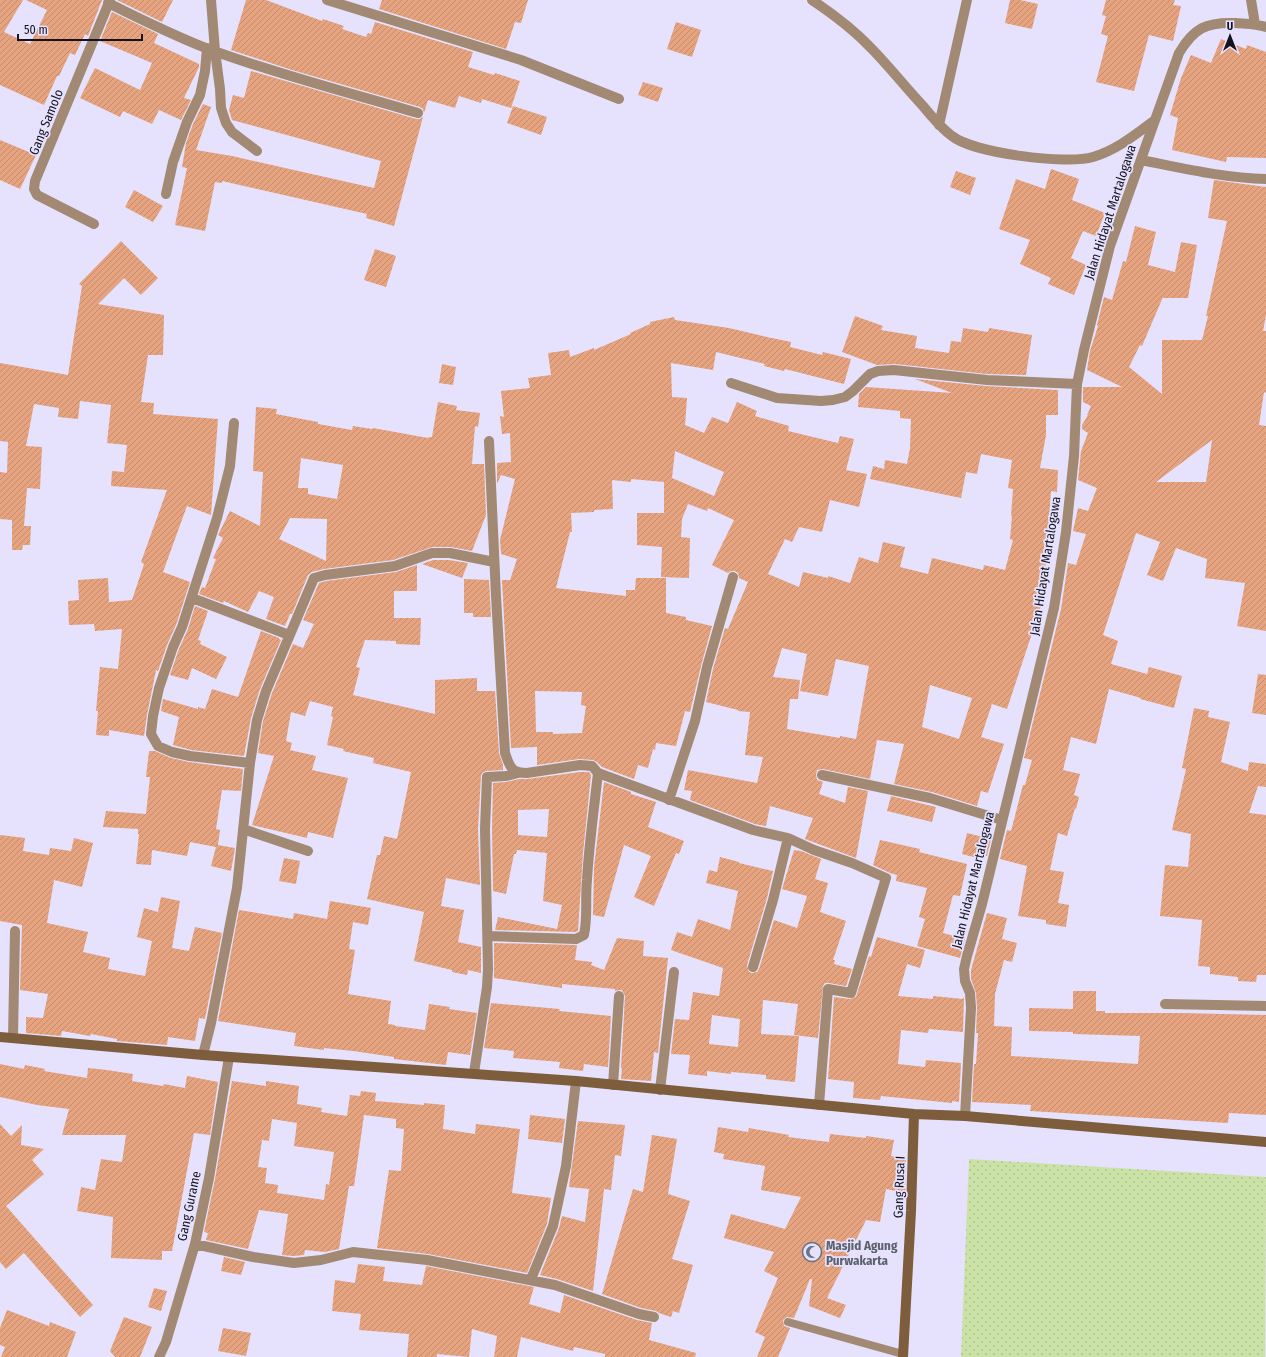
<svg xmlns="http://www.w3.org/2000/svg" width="1266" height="1357" font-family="'Fira Sans Condensed',sans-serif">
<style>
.park{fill:url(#park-dots)}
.building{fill:url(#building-hatch);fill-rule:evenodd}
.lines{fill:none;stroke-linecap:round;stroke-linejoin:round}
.lane{stroke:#a18974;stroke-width:8}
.street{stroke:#a18974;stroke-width:10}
.secondary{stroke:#7e5d3d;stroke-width:10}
.labels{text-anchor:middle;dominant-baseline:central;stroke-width:3.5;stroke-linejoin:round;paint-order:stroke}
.street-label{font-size:13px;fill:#14121e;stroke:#e6e2fe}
.worship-label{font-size:13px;font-weight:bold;fill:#5b616d;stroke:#e6e2fe;text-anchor:start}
</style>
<defs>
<pattern id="park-dots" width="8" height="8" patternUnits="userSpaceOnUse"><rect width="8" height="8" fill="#cbe2a6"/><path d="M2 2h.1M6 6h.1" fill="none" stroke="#adc18e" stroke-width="1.8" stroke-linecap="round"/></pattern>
<pattern id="building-hatch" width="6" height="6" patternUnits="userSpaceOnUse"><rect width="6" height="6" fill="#e6a37f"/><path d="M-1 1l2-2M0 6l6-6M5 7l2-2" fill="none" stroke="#c48b6d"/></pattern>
</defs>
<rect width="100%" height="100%" fill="#e6e2fe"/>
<path class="park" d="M969 1159 1266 1177 1265 1357H961Z"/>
<path class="building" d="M0 0H23L4 32 30 44 47 10 26 0H102L88 36 85 34 75 55 70 53 59 76H57L44 105 0 85Z
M117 0H173L162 22Z
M246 0H266L322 21 323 19 344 26 342 29 366 37 368 33 371 34 375 22 473 52 468 67 494 75 495 73 520 81 511 108 482 99 481 103 459 96 455 108 428 100 424 113 423 109 420 107 292 70 231 50Z
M382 0H528L521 23 515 22 506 49 379 9Z
M1010 0H1020L1038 4 1032 29 1005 23Z
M1106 0H1175L1173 5 1181 6 1173 41 1149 35 1134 91 1096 82 1108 36 1101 34 1106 16 1102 15Z
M112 12 158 34 154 43 199 64V67L184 98 191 100 181 120 159 110 152 124 123 111 120 117 80 98 95 68 140 90 152 63 100 41Z
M676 22 701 30 692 57 667 49Z
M1221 39 1246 49 1247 45 1266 52V158L1227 157 1226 162 1172 150 1178 118 1170 115 1181 78 1191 55 1211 63Z
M251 71 416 119H420L423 117 394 226 366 218 367 214 222 181V183L215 182 205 231 175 225 187 168 182 167 186 143 193 124 203 104 211 107 196 150 232 156 374 188 381 161 232 120 229 110 233 95 244 98Z
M643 82 663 88 658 102 638 95Z
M513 106 547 117 541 135 507 123Z
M0 140 36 155 20 189 0 180Z
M1051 169 1079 179 1072 200 1105 213 1096 236 1083 231 1071 258 1086 265 1074 295 1048 284 1051 278 1020 264 1030 240 999 229 1016 179 1045 189Z
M956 171 976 178 970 195 950 187Z
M1214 180 1266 187V315L1263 331H1266V393L1264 392 1259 425 1266 426V631L1237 626 1245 583 1205 578 1207 559 1176 548 1163 581 1147 575 1160 542 1136 533 1103 635 1118 641 1111 664 1147 674 1149 667 1182 676 1174 708 1140 699 1141 698 1109 689 1096 744 1071 737 1063 770 1080 774 1074 795 1079 797 1076 809 1075 808 1067 836 1058 833 1050 870 1064 872 1058 903 1069 905 1066 927 1046 924V920L1018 916 1027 866 1000 859 1007 830 1011 831 1023 785H1025L1032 760 1024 758 1061 609 1068 563 1076 565 1086 534 1073 531 1078 508 1088 511 1097 488 1078 480 1081 451 1088 433 1082 429V425L1088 415H1087L1091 406 1083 402V387H1122L1087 370 1090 351 1098 326 1097 325 1104 297 1112 300 1123 261 1126 262 1135 226 1156 232 1148 265 1175 272 1181 242 1197 245 1188 298H1163V297L1142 346 1140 345 1129 367 1162 394V340H1202L1208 316H1206L1227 221 1208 218ZM1212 440 1206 482H1156Z
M134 190 163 206 153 222 125 207Z
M121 241 158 278 141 295 124 278 98 304 164 315 163 355H148L141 402 154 403 153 414 218 419 211 515 187 506 163 572 190 582 176 625 167 645 158 671 156 670 147 715 144 736 109 730V736L96 735 98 711H96L100 667 118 669 122 629 95 631 94 624 69 625 68 601 79 600 78 580 108 578 109 602 132 600 144 564 141 562 167 490 111 486 112 471 124 472 127 445 107 443 111 405 80 401 78 419 58 417 59 408 34 404 26 446 42 447 40 489 27 488 24 526H31L30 545H23L22 550H12V520L0 519V472L7 473 8 442 0 441V363L68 375 82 286 79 284Z
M375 249 396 256 386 287 364 280Z
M855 316 883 326 881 330 917 336 915 348 949 353 951 341 961 342 963 328 988 332 989 328 1032 335 1026 375 987 374 895 364 877 365 842 352Z
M674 317 675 320 729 328 771 338H772L791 342 790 347 822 355 823 352 851 359 844 384 785 369 784 371 764 366 765 364 716 352 713 370 671 363 672 397 687 398 685 425 704 433 712 417 728 423 737 402 757 411 755 416 789 426 788 431 838 443 840 436 854 439 846 470 867 474 859 507 830 500 822 532 799 527 792 542 785 539 768 574 799 587 803 572 828 578V576L850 583 859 557 878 563 883 542 905 547 900 567 928 574 932 558 983 570 984 565 1005 570 1013 540 1010 539 1012 516H1011L1013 489 1008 488 1012 460 981 454 977 474 966 472 961 498 870 479 873 466 884 469 885 460 907 464 910 448 911 419 900 418V411L858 407 859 394 866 387 952 393 915 379 986 386 1058 390V415H1046V435L1040 468 1058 470 1057 492 1051 491 1043 600 1007 709 992 704 981 737 1004 744 988 793 981 791 977 806 932 792 894 784 904 744 877 740 870 779 823 769 817 770 816 774 817 780 823 782 819 794 845 803 848 787 868 791 856 858 805 839 813 818 770 806 766 826 755 824 690 800 692 791 684 790 688 770 757 783 763 757 745 755 750 712 738 711V710L706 702 713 669 725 628 728 629 748 582 739 578 738 573 735 571H731L728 573 712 565 734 520 708 508 707 511 688 504 682 519 681 537 690 538 689 578 661 577 662 547 637 545V513H664V482L631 479V482L612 480 613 509 594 510V512L571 513 572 532H570L556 588 626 596V590H635L636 578H666V613L686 617V620L712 626 701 666 690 712 685 711 676 746 656 743 655 750 653 749 648 768 638 765 634 779 602 767 597 762 593 760 579 759 537 765V747L511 748 502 580H510L517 559 501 554 500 540 515 479 501 475 497 484V463L511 462 510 433 502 434 500 416 504 417 501 391 530 388 528 378 551 375 548 353 569 350 570 357 594 348V350L631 334 630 333 650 324V322ZM675 451 724 472 714 496 672 478ZM782 648 807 654 800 691 828 696 836 659 869 666 856 739 840 736V738L787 729 790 699H798L800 680 773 677ZM930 685 972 698 959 739 922 727ZM535 691 582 692 581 705 586 706 582 733 553 734V732H536Z
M442 364 456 367 453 385 439 383Z
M438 402 457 406 456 410 480 413 478 427 475 426 472 464H484L486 515 472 551 451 547H432L393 560 324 569 312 572 308 575 292 614H290L285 626 266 619 274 597 259 591 248 612 224 601 223 603 199 594 202 587 205 588 216 559 213 558 223 538 218 535 230 511 260 526 263 472 253 471 256 407 277 409 276 414 318 422V424L352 430 353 426 372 429 373 428 428 438 429 437H432ZM301 458 343 465 337 499 308 494V488H298ZM290 518 327 519 326 561 279 539Z
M433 560H449L468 563 462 578 422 564Z
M417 565V591H394V618H421L420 645 396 644V641L365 640 356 667 360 668 353 695 435 714V680L477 678V691H495L499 753 503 765V770L486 771 482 773 481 776 478 829 480 885 446 878 441 906 464 910 458 942 481 947V973L468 970 467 975 452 972V970L414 961 424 912 367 899 377 855H380L384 836 397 839 411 772 373 763 374 758 343 751 344 749 327 745 333 717 331 716 333 707 310 701 305 716 291 712 286 741 292 743 290 750 316 756 312 770 348 778 333 838 308 832 307 838 252 825 274 756 258 753 263 721 272 693 293 644 303 648 314 624 303 620 319 583 326 581 396 572Z
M464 579 489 580 491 617H473V613H464Z
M195 606 208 611 198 640 201 641 200 644 227 657 216 679 192 668 188 680 170 675 179 649 188 629Z
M261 631 279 638V639L281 640 260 689 251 718 244 756 191 750 173 745 179 717 161 711 163 699 198 709V707L205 709 212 689 238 697Z
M1258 674 1266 675V715L1252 713Z
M1194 708 1209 711 1208 717 1230 722 1221 762 1248 771 1249 762 1266 764V787L1258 786 1249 813 1266 815V975H1257L1256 982 1238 981V977L1210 974V967L1198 966 1202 920 1160 916 1165 865 1188 867 1191 834 1172 830 1186 769 1182 768Z
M149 751H155L171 758 189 762 243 769 241 791 222 790 216 829 220 830 218 845 235 848 231 871 211 866 216 847 190 842 187 856 152 850 151 865 136 864 139 834H138V829L103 827 106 811 146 814 150 777H146Z
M580 772H589L591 775 583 853 578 931 575 932 495 930 498 917 557 929 562 905 543 901 547 853 517 850 516 854H514L506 894 493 891 492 829 493 783 506 782 520 779H528ZM549 809 547 837 518 835V810Z
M604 782 631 792V794L656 802 648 827 684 841 679 854 676 853 654 906 634 897 651 856 624 845 604 917 593 915 594 867Z
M891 796 936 807 932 822 887 811Z
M967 833 991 839 987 856 982 854 981 859 962 854Z
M0 835 25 838 23 851 49 855 50 848 71 851 74 838 93 843 82 887 54 880 47 923 88 932 83 952 110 958 108 969 145 976 152 941 137 937 144 908 158 912 161 897 180 901 172 948 189 951 195 927 222 933 205 1019 199 1018 195 1041 168 1037 167 1045 117 1041V1039L91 1034 90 1036 62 1031 61 1036 26 1033V1017L43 1018 48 994 20 990 22 925 0 921Z
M880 840 920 849 919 852 967 864 960 896 953 895 943 933 965 939 960 958 917 946 925 919 919 917 927 888 896 881 897 875 890 873 873 865Z
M794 850 801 851 821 859 815 879 828 883 820 912 846 921 833 960H835L834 964 852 969 846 986 829 983H825L823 986 818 1038 794 1035 798 1004 763 1000 761 1034 799 1036 795 1082 766 1079V1075L731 1072V1074L707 1071V1076L688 1074 690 1055 671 1054 675 1019 689 1020 693 992 719 996 723 968 671 950 677 932 692 937 698 919 730 930 738 891 706 883 709 870 717 872 720 857 739 862V863L773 871 767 898 747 965 749 972 752 973 757 972 759 969 774 920 797 928 807 896 782 889ZM712 1015 740 1019 738 1047 709 1044Z
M284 858 300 861 296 884 279 881Z
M330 901 371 908 368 925 353 922 349 949 355 950 348 994 391 1001 388 1024 395 1025V1026L425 1030 429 1004 450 1007 449 1009 477 1013 470 1055 448 1052 446 1065 394 1059V1057L353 1051 324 1048V1050L294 1046 296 1033 218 1021 239 910 293 919 294 913 327 919Z
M987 913 1007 918 1002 939 1017 943 1012 962 1004 960 995 994 994 1026 1012 1027 1011 1056 1138 1064 1140 1036 1073 1034V1032L1029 1031V1008L1073 1009V991H1096V1011H1105V1013H1181L1266 1015V1115L1229 1113 1228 1123 1030 1111 1031 1105 972 1102 974 1064H976L978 1033H976L977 1008 976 993 971 979V970Z
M877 937 925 950 920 968 907 964 898 996 933 999V996L963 999 964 997 963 1032 929 1029 928 1033 901 1030 898 1064 925 1067 926 1060 961 1063 959 1102 952 1101V1103L881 1096 880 1100 853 1098 854 1082 828 1079 834 997 850 999 856 997 869 956 871 957Z
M617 938 644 941 643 956 668 958 658 1053 654 1052 651 1081 621 1079 622 1068H621L625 996 622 990H619L615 991V989L562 984V988L494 978V943L577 945 575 960 592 962 591 965 604 970Z
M491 1003 560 1009 559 1011 611 1016 608 1067 584 1064 583 1071 559 1068 560 1062 513 1058 514 1051 484 1048Z
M0 1064 24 1069 25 1065 45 1069 44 1071 87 1078 88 1068 107 1070 133 1074 132 1081 163 1086 164 1084 185 1088 187 1076 218 1082 210 1135 194 1133 172 1251H162V1260L111 1258 113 1217 77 1211 81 1187 95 1190 101 1159 122 1162 126 1135H62L69 1109 37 1105 0 1097Z
M232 1081 266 1086V1081L299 1086 297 1104 322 1108 321 1112 347 1116 350 1095 360 1096 361 1091 376 1093 375 1101 424 1105V1103L445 1105 443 1129 475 1134 476 1124 520 1129 512 1193 551 1198 547 1224 527 1273 428 1254 377 1248 389 1170 401 1171 404 1129 396 1128V1119L364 1115 354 1186H349L339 1249 325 1252 305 1250 304 1255 294 1256 282 1255 288 1214 259 1210 248 1249 206 1240 208 1233 204 1232 215 1179ZM272 1119 297 1123 294 1146 334 1152 329 1185 326 1184 324 1200 277 1193 278 1185 265 1183 267 1168 258 1167 262 1140 269 1141Z
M530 1115 565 1119 562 1143 528 1139Z
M578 1121 625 1125 621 1156 615 1155 611 1190 604 1189 593 1291 557 1279 540 1275 559 1228 562 1216 585 1222 589 1189 569 1187Z
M0 1124 11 1136 22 1125 21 1145 44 1149 32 1160 44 1174 6 1206 93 1305 80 1317 24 1253 6 1269 0 1262Z
M718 1127 748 1132 749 1128 789 1135 788 1137 829 1142 830 1134 866 1138V1136L894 1140 891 1156 906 1159 905 1193 886 1189 880 1222 866 1220 827 1298 846 1305 840 1318 809 1306 812 1279H810L794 1318 787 1317 783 1320 784 1326 790 1328 778 1357H757L765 1337 755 1332 778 1278 764 1271 774 1252 724 1238 731 1214 785 1229 801 1197 761 1190 765 1166 723 1159 724 1154 714 1152Z
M652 1135 677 1139 668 1194 690 1201 672 1259 693 1265 679 1313 673 1311 671 1317 659 1313 656 1311 641 1308 602 1294 633 1189 643 1192Z
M224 1257 245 1262 241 1275 221 1271Z
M358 1264 385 1267 383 1281 422 1285 426 1266 534 1287 529 1304 560 1313 564 1295 637 1320 652 1323 649 1340 696 1353 695 1357H605V1354L574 1347 573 1351 521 1337 517 1357H494L497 1336 472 1329 469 1357 437 1354V1357H407L409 1334 359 1330 361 1314 332 1311 335 1280 355 1283Z
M154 1288 167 1291 161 1311 148 1307Z
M7 1310 49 1326 50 1322 76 1332 67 1357H1L5 1347 0 1345V1328Z
M124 1317 152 1327 140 1357H115L110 1351Z
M223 1328 251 1333 246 1356 218 1351Z"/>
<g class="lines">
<path class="lane" d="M788 1322 903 1354"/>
<path class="street" d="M211 0 215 51 220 89 221 108 226 123 232 132 257 151
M327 0 521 60 619 99
M812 0C833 14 853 29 870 47 889 66 905 87 923 106 932 117 941 128 952 136 973 153 1067 165 1093 157 1117 150 1136 134 1155 120
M1251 0 1255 24
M108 3C143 20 178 38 214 51 280 75 350 93 418 113
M939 125 967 0
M1141 160C1182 168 1224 178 1266 179
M166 194 173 162 187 122 200 95 205 71 207 48
M94 224 37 195 34 189 35 181 110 0
M731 383 777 398 821 401 833 400 845 397 853 391 870 374 878 371 894 370 987 380 1077 384
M489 441 496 596 505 753C510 767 511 773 527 773L580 765 592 766 598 773 753 830 788 838 814 850 852 863 886 878 851 993 828 989 819 1105
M192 598 289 635
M250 763 257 720 266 691 314 578 325 575 395 566 432 553H450L494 562
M822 775 930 798 1002 820
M669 800 695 721 707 667 733 577
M243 829 308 851
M488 936 576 939 584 935C588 917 585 898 587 880 589 844 594 809 598 773
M753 967 773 900 788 838
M1165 1004 1266 1006
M13 1038 15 931
M203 1055 211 1023 237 888 250 763 190 756 172 752 158 746 151 734 153 716 159 688 173 647 182 627 217 518 230 466 234 423
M474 1073 487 987 488 969 485 829 487 777 506 776 518 773
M613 1085 619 996
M660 1090 674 972
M965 1116 971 1008 970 993 965 981 964 969 967 956 982 904 1054 608 1066 532 1074 456 1077 384 1084 350 1110 246 1179 53C1194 28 1206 22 1235 23 1246 24 1256 24 1266 27
M195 1244 253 1257 294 1263 321 1260 353 1252 427 1260 555 1285 639 1314 654 1317
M531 1279 553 1226 566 1166 576 1081
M159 1357 166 1342 195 1244 209 1178 229 1057"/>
<path class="secondary" d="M0 1037 203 1055 576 1081 914 1114 965 1116 1266 1142
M903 1357 911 1211 914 1114"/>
</g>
<defs>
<symbol id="mosque-ring" viewBox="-11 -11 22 22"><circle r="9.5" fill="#e6e2fe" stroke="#6b7280" stroke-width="1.5"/><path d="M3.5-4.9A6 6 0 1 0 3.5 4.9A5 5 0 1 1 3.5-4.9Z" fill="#6b7280"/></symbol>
</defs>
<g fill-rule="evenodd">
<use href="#mosque-ring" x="801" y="1241" width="22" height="22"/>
</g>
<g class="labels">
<g class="street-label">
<text transform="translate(46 122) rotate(-68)">Gang Samolo</text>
<text transform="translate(1110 212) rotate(-72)">Jalan Hidayat Martalogawa</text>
<text transform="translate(1045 566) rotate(-81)">Jalan Hidayat Martalogawa</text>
<text transform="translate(973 880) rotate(-76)">Jalan Hidayat Martalogawa</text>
<text transform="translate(899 1187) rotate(-88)">Gang Rusa I</text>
<text transform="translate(189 1206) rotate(-78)">Gang Gurame</text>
</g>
<g class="worship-label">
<text x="826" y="1245">Masjid Agung<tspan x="826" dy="15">Purwakarta</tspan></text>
</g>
</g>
<g transform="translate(1230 36)" stroke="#e6e2fe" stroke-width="3" paint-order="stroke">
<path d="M0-3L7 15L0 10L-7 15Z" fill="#14121e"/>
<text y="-6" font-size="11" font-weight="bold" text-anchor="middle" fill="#14121e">U</text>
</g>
<path d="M18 34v6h124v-6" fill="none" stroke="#14121e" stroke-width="2"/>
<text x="24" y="34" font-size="12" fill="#14121e" stroke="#e6e2fe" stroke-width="3" paint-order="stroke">50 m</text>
</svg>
